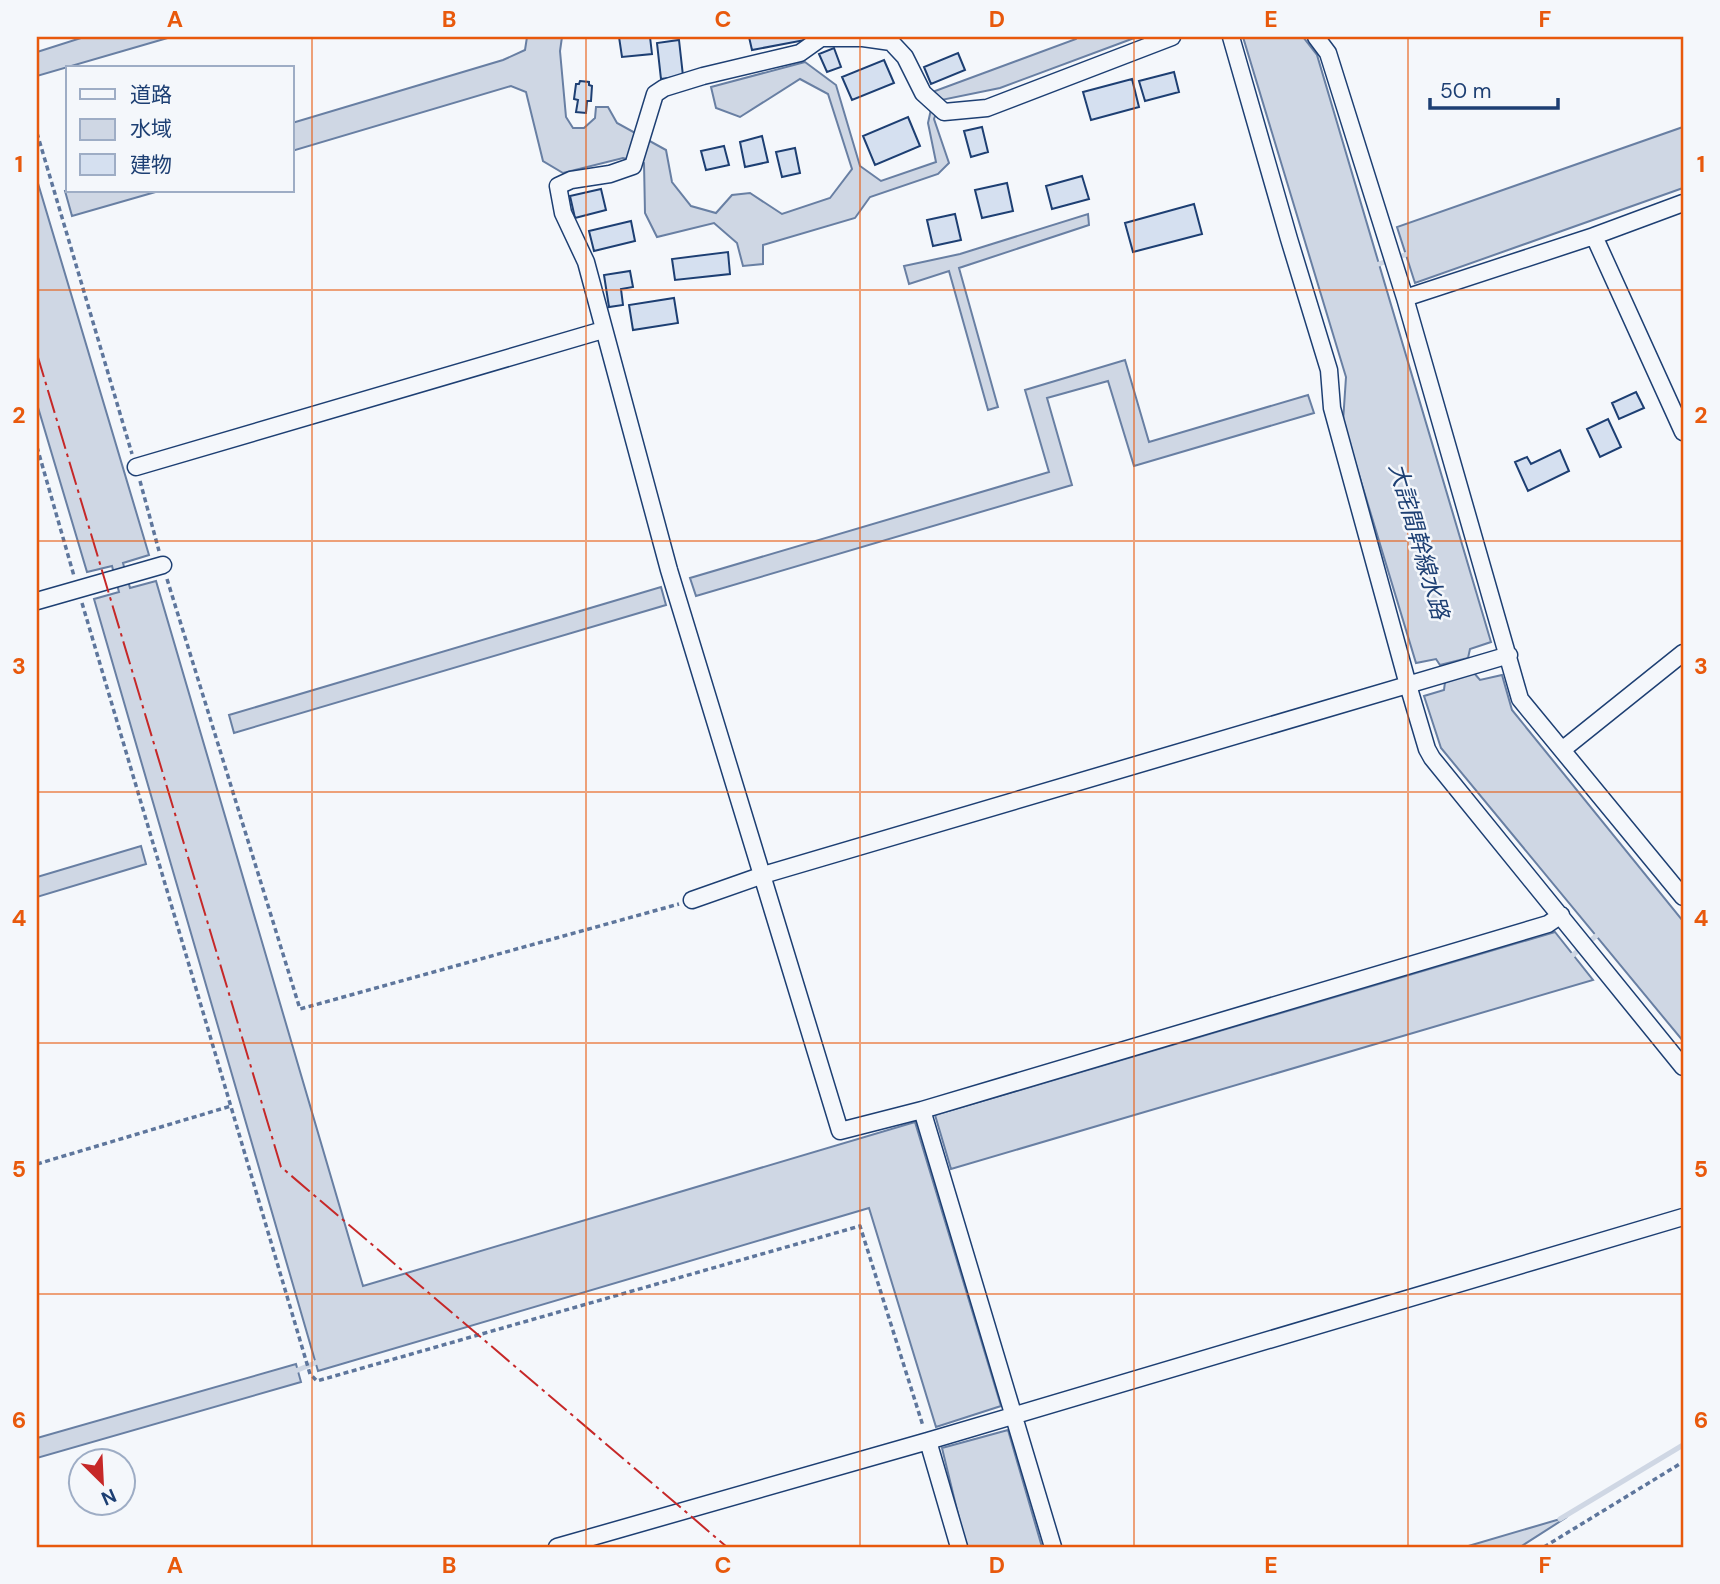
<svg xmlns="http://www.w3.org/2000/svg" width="1720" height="1584" font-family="'DM Sans','Noto Sans JP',sans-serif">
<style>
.water{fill:#cfd7e4;stroke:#687fa3;stroke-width:2}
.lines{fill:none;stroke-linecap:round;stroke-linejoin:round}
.stream{stroke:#cfd7e4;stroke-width:5}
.building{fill:#d5e0f0;stroke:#1d3f73;stroke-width:2}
.minor-casing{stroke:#1d3f73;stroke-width:19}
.path{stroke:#5e769c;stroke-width:3.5;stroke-dasharray:5 3.5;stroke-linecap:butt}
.minor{stroke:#f4f7fb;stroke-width:16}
.power{stroke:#c62828;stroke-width:2;stroke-dasharray:24 5 3.5 5;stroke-linecap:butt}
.grid{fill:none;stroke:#e8590c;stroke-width:2;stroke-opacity:0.55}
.labels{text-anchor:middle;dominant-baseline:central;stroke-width:5;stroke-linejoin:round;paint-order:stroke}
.water-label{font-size:23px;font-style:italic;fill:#1d3f73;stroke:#f4f7fb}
.neatline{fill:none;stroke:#e8590c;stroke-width:2.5}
.grid-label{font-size:23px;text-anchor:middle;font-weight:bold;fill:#e8590c}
</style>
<rect width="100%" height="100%" fill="#f4f7fb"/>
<path class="water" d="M84 37H171L37 76V52Z
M527 37H562L560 51 566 117 573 128H584L595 118 596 107H608L617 123 666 150 672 182 691 206 716 213 732 195 750 193 782 214 830 198 852 169 828 94 800 79 740 117 716 108 711 87 805 62 836 85 860 166 881 181 936 162 928 123 935 91 1076 39 1077 37H1137L1000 88 941 100 934 119 949 163 938 174 870 197 855 218 763 245V264L743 266 737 243 714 223 657 237 645 213 644 163 623 158 563 173 543 161 526 92 511 86 292 151V123L503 60 525 50Z
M1243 37H1303L1317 55 1491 642 1470 649 1468 658 1440 665 1436 659 1416 663 1343 422 1346 377Z
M1683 127V188L1415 283 1397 227Z
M37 180 149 555 123 563 130 588 156 581 363 1286 915 1122 1001 1406 936 1427 869 1208 318 1371 94 599 119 592 112 566 87 572 37 404Z
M68 190V191H159L72 216 65 191Z
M1088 214 1089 225 959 268 998 407 988 410 949 271 909 284 904 266 960 254Z
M1125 360 1149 442 1308 395 1314 413 1134 466 1108 381 1047 398 1072 485 696 596 690 578 1049 472 1025 390Z
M661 587 666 605 234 733 229 715Z
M1474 673 1480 680 1502 675 1512 710 1683 921V1041L1441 748 1424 696 1444 690 1445 682Z
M141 846 146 864 37 897V877Z
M1555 932 1593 980 951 1169 935 1115Z
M296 1364 301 1382 37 1458V1438Z
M1008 1430 1042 1547H966L942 1448Z
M1567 1517 1520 1547H1465Z"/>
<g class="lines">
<path class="stream" d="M1376 265 1413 252
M1568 959 1601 932
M293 1372 322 1360
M1560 1519 1683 1445"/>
</g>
<path class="building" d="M619 37H650L652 54 622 57Z
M749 37H805V40L752 50Z
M679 40 683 76 661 79 657 43Z
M834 48 841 67 827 72 819 54Z
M958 53 965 70 931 84 924 67Z
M884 60 894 83 852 100 842 77Z
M1174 72 1179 92 1145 101 1139 81Z
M1132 79 1139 107 1091 120 1083 92Z
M580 81 589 82V85L592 86 591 101H587L586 113 576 112 578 100 574 99 576 84H579Z
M908 117 920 146 875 165 863 136Z
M982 127 988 152 971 157 964 131Z
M762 136 768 162 745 167 740 142Z
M724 146 729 165 706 170 701 151Z
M795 148 800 173 782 177 776 152Z
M1082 176 1089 199 1052 209 1046 186Z
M1007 183 1013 211 982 218 975 190Z
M601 189 606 210 575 218 570 196Z
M1194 204 1202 234 1133 252 1125 223Z
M955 214 961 240 933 246 927 220Z
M631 221 635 241 594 251 589 231Z
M728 252 730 274 675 280 672 259Z
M630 271 633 287 621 289 623 305 609 307 604 275Z
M674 298 678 323 633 330 629 305Z
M1636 392 1644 408 1619 419 1612 403Z
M1608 419 1621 447 1600 457 1587 429Z
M1560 450 1569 471 1528 491 1515 462 1527 457 1531 464Z"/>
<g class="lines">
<defs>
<path id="minor" d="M1231 37 1289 239 1329 370 1332 408 1408 685 1427 749 1432 758 1683 1067
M1316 37 1328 53 1405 298 1520 699 1683 897
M1594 236 1683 203
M1405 298 1594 236 1683 432
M136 467 603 330
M37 601 163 565
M1562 750 1683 653
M692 900 763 875 1509 655
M922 1110 1548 924 1561 915
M928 1441 959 1547
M557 1547 928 1441 1683 1217
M1053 1547 922 1110 840 1131 669 570 586 262 563 213 558 186 571 180 610 174 633 166 655 94 664 88 703 76 800 53 821 38H863L891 42 905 57 923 93 944 112 987 108 1172 37"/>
</defs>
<use href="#minor" class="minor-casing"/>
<path class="path" d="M37 133 132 454
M37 447 74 576
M140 481 159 551
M167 579 300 1009 679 904
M82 603 310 1374 317 1381 860 1226 923 1426
M37 1164 231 1106
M1544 1547 1683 1462"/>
<use href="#minor" class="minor"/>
<path class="power" d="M37 354 281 1167 727 1547"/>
</g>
<path class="grid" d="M312 37V1547M586 37V1547M860 37V1547M1134 37V1547M1408 37V1547M37 290H1683M37 541H1683M37 792H1683M37 1043H1683M37 1294H1683"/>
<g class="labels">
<g class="water-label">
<text transform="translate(1419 541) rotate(74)">大詫間幹線水路</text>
</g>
</g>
<rect width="1720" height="1584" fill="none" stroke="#f4f7fb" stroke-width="77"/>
<rect x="66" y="66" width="228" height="126" fill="#f4f7fb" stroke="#9eadc5" stroke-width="2"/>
<rect x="80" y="89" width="35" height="10" fill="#f4f7fb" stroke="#9eadc5" stroke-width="2"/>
<text x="130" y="102" font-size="21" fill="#1d3f73">道路</text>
<rect x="80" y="119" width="35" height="21" fill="#cfd7e4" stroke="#9eadc5" stroke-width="2"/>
<text x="130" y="136" font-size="21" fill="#1d3f73">水域</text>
<rect x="80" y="154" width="35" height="21" fill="#d5e0f0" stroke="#9eadc5" stroke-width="2"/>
<text x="130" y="172" font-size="21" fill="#1d3f73">建物</text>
<g transform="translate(102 1482) rotate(156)"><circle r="33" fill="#f4f7fb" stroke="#9eadc5" stroke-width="2"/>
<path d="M0-5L12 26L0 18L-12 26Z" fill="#c62828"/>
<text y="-10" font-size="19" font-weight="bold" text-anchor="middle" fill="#1d3f73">N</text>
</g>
<path d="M1430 98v10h128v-10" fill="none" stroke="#1d3f73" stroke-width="3.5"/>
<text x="1440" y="98" font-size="21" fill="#1d3f73" stroke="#f4f7fb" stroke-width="5" paint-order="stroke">50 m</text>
<rect x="38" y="38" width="1644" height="1508" class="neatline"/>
<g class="grid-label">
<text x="175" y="27">A</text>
<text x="449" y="27">B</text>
<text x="723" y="27">C</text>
<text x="997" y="27">D</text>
<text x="1271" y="27">E</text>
<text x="1545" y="27">F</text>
<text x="19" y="172">1</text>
<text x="1701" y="172">1</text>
<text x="19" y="423">2</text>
<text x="1701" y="423">2</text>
<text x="19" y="674">3</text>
<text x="1701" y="674">3</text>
<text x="19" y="926">4</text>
<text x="1701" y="926">4</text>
<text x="19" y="1177">5</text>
<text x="1701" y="1177">5</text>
<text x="19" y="1428">6</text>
<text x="1701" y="1428">6</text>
<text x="175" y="1573">A</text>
<text x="449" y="1573">B</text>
<text x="723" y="1573">C</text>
<text x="997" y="1573">D</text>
<text x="1271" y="1573">E</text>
<text x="1545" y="1573">F</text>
</g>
</svg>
